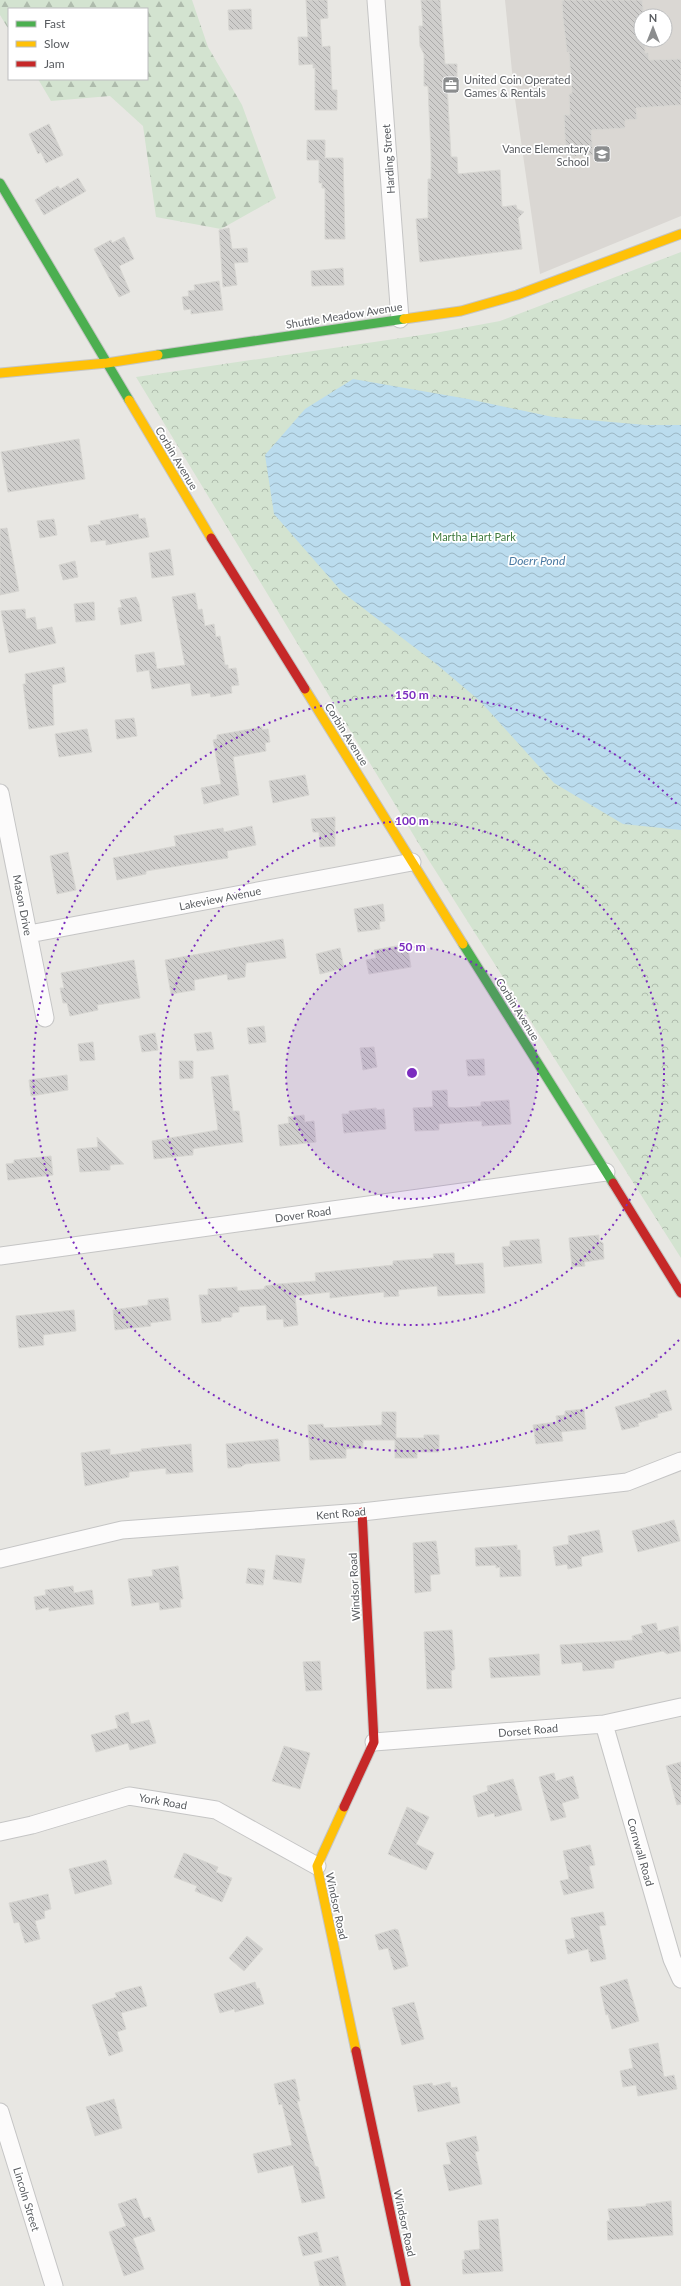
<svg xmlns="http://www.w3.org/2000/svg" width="681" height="2286" font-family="Lato,sans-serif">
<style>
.education{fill:#dad7d3;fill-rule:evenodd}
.forest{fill:url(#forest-firs)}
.park{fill:url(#park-crowns)}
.water{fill:url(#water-waves)}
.building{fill:url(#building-back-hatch);stroke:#d7d6d2}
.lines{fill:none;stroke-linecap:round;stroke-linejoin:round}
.street-casing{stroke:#c5c5c5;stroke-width:19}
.fast-casing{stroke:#c5c5c4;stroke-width:11}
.slow-casing{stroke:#c5c5c4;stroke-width:11}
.jam-casing{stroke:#c5c5c4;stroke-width:11}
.street{stroke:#fcfbfb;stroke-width:17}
.fast{stroke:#4caf50;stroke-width:9}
.slow{stroke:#ffc107;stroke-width:9}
.jam{stroke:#c62828;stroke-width:9}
.ring{fill:none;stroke:#7b2cbf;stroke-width:2;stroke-dasharray:2 4}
.labels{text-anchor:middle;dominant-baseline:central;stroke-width:3.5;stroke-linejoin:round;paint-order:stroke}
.poi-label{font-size:11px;fill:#595c60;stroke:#fff;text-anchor:start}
.street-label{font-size:11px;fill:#595c60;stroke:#fff}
.park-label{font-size:11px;fill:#3e7a3d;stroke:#fff}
.water-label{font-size:12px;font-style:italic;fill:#4979a2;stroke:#fff}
.centre{fill:#7b2cbf;stroke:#fff;stroke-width:2}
.ring-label{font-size:12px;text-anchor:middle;font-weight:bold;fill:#7b2cbf;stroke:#fff;stroke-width:3.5;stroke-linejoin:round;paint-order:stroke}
</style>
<defs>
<pattern id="forest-firs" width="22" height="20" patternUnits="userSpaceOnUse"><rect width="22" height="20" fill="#d3e3d0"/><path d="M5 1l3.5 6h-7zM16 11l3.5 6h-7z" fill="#aebbac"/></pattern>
<pattern id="park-crowns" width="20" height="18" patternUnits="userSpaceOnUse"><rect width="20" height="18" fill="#d3e3d0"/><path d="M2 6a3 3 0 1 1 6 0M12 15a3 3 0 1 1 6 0" fill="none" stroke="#aebbac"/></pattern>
<pattern id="water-waves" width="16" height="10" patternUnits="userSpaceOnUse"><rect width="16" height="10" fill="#bbdcee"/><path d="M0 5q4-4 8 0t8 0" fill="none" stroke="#9bb6c4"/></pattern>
<pattern id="building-back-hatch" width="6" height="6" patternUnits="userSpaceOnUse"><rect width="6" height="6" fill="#cfcecc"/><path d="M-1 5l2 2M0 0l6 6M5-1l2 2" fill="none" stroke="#abaaa9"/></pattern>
</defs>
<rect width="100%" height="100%" fill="#e8e7e3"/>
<path class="education" d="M505 0H681V216L540 274 514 92ZM641 16H665V40H641Z"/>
<path class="forest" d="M0 0H192L208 47 242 105 276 198 221 229 156 217 143 126 110 96 51 101 38 79H147V9H9V30L0 15Z"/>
<path class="park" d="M681 252V1258L428 859 136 377 435 333 500 321Z"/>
<path class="water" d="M353 379 468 399 553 417 646 425H681V830L623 824 554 783 480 701 435 663 342 592 274 514 265 455 305 409Z"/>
<path class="building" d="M306 0H327L328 18 320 19 322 47 330 46 332 90H337V110H315V68H313V64L299 65 298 37H308Z
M421 0H440L445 64H457V85H447L451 157H457L458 174 500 170 502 207 516 205 517 209 524 212 518 218 522 249 420 262 416 219 428 218V179H431V154L428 86H424V54L420 46 419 26H423Z
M564 0H642L644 16H641V40H645V53H648L649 60 681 59V105L636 108 637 119 625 120V128L591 130 593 155 566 157 564 115H570L569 94 572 93 569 52H567L563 18 562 1Z
M251 9 252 29 229 30 228 10Z
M49 124 63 155 46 163 41 152 38 154 29 134Z
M307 140H325V158H343L345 239H325V188H322V183H319V160H307Z
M78 178 86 191 44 215 35 200 58 186 60 189Z
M229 228 232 249 247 248 248 262 234 263 237 285 223 287 219 230Z
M124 237 134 259 119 266 130 292 119 297 94 249 111 240 112 243Z
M343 268 344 285 312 286 311 271Z
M219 281 223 310 191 314V309L184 310 182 297 189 296 188 291 195 290 194 285Z
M79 439 85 479 8 492 1 452Z
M138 514 139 519 145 518 149 537 106 545V540L91 542 88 526 101 524 100 521Z
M54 519 57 535 40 538 37 521Z
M7 528 19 591 0 595V529Z
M170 549 174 575 152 578 149 553Z
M75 561 78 577 63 580 59 565Z
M195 593 198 610 202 609 205 626 214 624 216 637 220 636 225 665H228V669L236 668 239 685 231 686 232 693 211 697 210 693 192 696 190 683 152 689 149 670 137 672 135 655 154 652 157 669 185 665 172 597Z
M136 597 139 604 142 621 121 625 118 608 122 607 120 600Z
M94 602 95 620 76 622 74 604Z
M25 609 26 619 35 617 37 630 52 627 56 643 9 653 1 611Z
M64 667 66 682 52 685 54 725 29 729 23 684H26L25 674Z
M134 718 137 736 117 739 115 720Z
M262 727V730L268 729 270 742 265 743 266 751 233 757 239 795 204 804 201 788 221 784 213 740 217 739V735Z
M87 729 92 752 59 757 55 734Z
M305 775 309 795 273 803 269 781Z
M335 817V846L320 847 319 832H313L311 819Z
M252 826 256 845 227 851 228 858 146 871V874L117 880 113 858 176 846 174 836 223 828 224 832Z
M68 852 76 890 57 894 50 856Z
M383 904 385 921 379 922 380 929 358 932 354 909Z
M283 939 286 958 246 963 245 977 228 980 227 974 194 980 195 990 171 994 165 960Z
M407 944 411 967 369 974 366 960 376 958 374 950Z
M340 948 344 968 320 974 316 954Z
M134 960 140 998 97 1005 98 1010 70 1016 67 1003H63L60 988H64L61 973Z
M264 1026 266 1042 249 1044 247 1028Z
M211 1032 214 1049 197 1051 194 1034Z
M155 1033 158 1050 142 1052 139 1036Z
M93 1042 95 1060 80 1061 78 1044Z
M374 1047 377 1067 363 1070 360 1048Z
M484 1059 485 1075 468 1076 466 1060Z
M179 1061H193V1078L180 1079Z
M67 1075 68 1090 31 1096 29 1080Z
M228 1075 233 1111H239L243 1142 198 1148 193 1149V1155L154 1159 152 1141 218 1130 211 1077Z
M447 1090 448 1107 455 1108 481 1106V1102L509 1100 511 1124 482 1126V1121H474L439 1124V1130L415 1131 413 1108 433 1107 432 1091Z
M376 1108 377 1110 384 1109 386 1129 344 1133 342 1114H349V1111Z
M304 1115 305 1122 314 1121 316 1142 280 1146 278 1125 289 1123 288 1117Z
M97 1137 124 1164 110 1165V1170L80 1172 77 1149 98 1147Z
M51 1156 53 1175 8 1180 6 1164 14 1163V1160Z
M599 1235V1241L603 1243 604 1259 584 1262 585 1266 572 1267 569 1238Z
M539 1239 542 1263 504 1267 502 1247 510 1246V1241Z
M454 1253 455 1265 483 1263 485 1293 438 1296 437 1286 398 1290 399 1296 384 1297V1292L330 1298V1292L295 1296 298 1325 284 1327 283 1319 267 1320 266 1305 239 1307V1312L232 1313V1317L221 1318V1321L202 1323 199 1295H208V1289L237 1287V1291L264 1289 265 1286 279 1284 316 1281 315 1273 393 1265V1261L434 1258 433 1254Z
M168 1298 171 1320 150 1323 151 1326 115 1330 113 1310 148 1305V1300Z
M74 1310 76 1331 43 1335 44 1345 19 1348 16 1316Z
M666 1390 672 1410 657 1414 658 1417 638 1423 639 1426 622 1430 615 1407 651 1397 650 1394Z
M584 1409 586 1429 561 1432 563 1441 536 1444 533 1425 557 1422 556 1416 565 1415V1411Z
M382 1412H396V1438H424V1435H439V1452H417V1458H395V1440H363V1448L346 1449V1458L310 1460 308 1425 323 1424 324 1428 382 1425Z
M278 1439 280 1461 245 1464 241 1467 228 1468 226 1444Z
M191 1444 193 1472 166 1474V1468L129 1472V1477L85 1486 81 1453 110 1449V1455L142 1451 141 1449Z
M674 1520 680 1541 638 1552 632 1531Z
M599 1530 603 1552 581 1557 582 1566 568 1569 567 1564 556 1566 553 1547 569 1544 568 1536Z
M436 1541 440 1574 430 1575 431 1591 415 1593 413 1543Z
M517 1545V1550H520L521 1576 500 1577V1567L496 1568V1565L476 1566 475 1548Z
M276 1555 305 1559 301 1583 273 1579Z
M178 1566 183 1599H180L181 1607 160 1610 159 1602 132 1606 128 1579 153 1576 152 1570Z
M248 1568 265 1570 263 1585 246 1583Z
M73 1586 74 1593 92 1590 94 1604 49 1611V1607L36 1610 34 1597 46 1595 45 1590Z
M656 1623 658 1631 678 1626 681 1651 667 1654 663 1651 614 1661V1668L583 1671 582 1662 562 1664 560 1645 633 1640 632 1636 643 1633 641 1626Z
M452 1630 455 1669 451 1671 452 1688 427 1689 424 1632Z
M539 1654 540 1675 491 1678 489 1658Z
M320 1661 322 1690 306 1691 303 1662Z
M128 1712 131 1724 149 1720 156 1743 130 1750 128 1743 96 1752 91 1735 118 1728 115 1716Z
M284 1746 310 1753 300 1789 272 1781Z
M681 1762V1804L677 1805 666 1766Z
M554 1773 556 1781 573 1776 579 1798 562 1803 566 1817 551 1821 539 1777Z
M513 1779 522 1810 495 1817 494 1813 478 1817 473 1796 488 1791 487 1786Z
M407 1807 429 1817 416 1844 434 1853 426 1870 388 1854Z
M590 1845 595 1865 589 1866 594 1888 564 1895 560 1881 569 1879 563 1851Z
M184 1853 218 1867 216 1872 232 1878 222 1902 195 1891 197 1886 174 1877Z
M106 1860 112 1884 75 1894 69 1869Z
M48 1894 51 1909 44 1911 45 1918 35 1921 40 1939 25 1943 19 1922 14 1923 9 1903Z
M603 1912 606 1925 599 1926 606 1959 591 1962 588 1949 568 1954 565 1940 575 1938 571 1918Z
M395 1929 398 1930 408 1966 394 1970 388 1948 379 1950 375 1935Z
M247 1936 263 1949 244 1971 229 1958Z
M627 1979 639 2021 612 2029 608 2014 606 2015 600 1987Z
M255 1982 257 1989 259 1988 264 2004 235 2012 234 2009 220 2013 214 1994Z
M141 1986 147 2006 121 2013 126 2029 117 2032 123 2051 109 2056 92 2005 117 1997 115 1993Z
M414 2002 424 2039 402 2045 392 2008Z
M658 2043 664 2077 674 2075 677 2089 638 2096 636 2085 623 2087 620 2071 633 2068 629 2049Z
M295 2079 300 2101H297L315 2166 318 2167 325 2198 302 2203 293 2165 258 2173 253 2154 292 2145 282 2104 279 2105 274 2084Z
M450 2082 451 2088 457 2087 460 2103 418 2112 413 2086 432 2083 433 2086Z
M114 2099 122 2128 95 2136 86 2107Z
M476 2136 479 2151 475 2152 482 2184 449 2191 443 2165 451 2164 446 2143Z
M136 2198 144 2219 150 2217 155 2231 133 2238 144 2269 124 2276 109 2232 126 2226 118 2204Z
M671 2201 673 2235 608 2240 607 2221H610L608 2209 646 2206V2204Z
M498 2219 503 2271 463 2274 462 2260 465 2259 464 2251 480 2249 478 2221Z
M317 2232 322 2252 303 2256 298 2237Z
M338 2256 346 2286H320L314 2262Z"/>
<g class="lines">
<defs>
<path id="street" d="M376 0 400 319
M0 793 45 1018
M29 934 412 862
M0 1256 606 1172
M0 1559 122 1530 362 1512 627 1482 681 1461
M604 1724 672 1959 681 1979
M374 1742 604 1724 681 1707
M0 1832 32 1825 129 1796 216 1810 317 1866
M0 2112 54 2286"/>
<path id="fast" d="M0 183 129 400
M158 355 404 319
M463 944 613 1183"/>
<path id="slow" d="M404 319 461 311 517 295 681 234
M0 373 107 363 158 355
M129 400 211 538
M305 689 463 944
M344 1807 317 1866 356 2051"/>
<path id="jam" d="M211 538 305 689
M613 1183 681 1293
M344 1807 374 1742 362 1512
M356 2051 406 2286"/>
</defs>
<use href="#street" class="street-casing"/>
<use href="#fast" class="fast-casing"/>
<use href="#slow" class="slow-casing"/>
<use href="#jam" class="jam-casing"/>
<use href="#street" class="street"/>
<use href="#fast" class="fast"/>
<use href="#slow" class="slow"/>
<use href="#jam" class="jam"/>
</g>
<circle cx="412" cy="1073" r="126" fill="#7b2cbf" fill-opacity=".12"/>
<g class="ring">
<circle cx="412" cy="1073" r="126"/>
<circle cx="412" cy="1073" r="252"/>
<path d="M679 1340A378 378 0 1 1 679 806"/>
</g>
<defs>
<symbol id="office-square" viewBox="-11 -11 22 22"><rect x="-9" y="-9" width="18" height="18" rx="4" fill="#8b8d8e" stroke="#fff"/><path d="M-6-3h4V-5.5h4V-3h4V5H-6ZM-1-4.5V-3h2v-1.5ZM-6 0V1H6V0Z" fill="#fff"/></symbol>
<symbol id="school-square" viewBox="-11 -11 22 22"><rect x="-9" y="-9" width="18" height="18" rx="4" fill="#8b8d8e" stroke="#fff"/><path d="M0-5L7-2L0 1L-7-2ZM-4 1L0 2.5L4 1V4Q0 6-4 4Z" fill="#fff"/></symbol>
</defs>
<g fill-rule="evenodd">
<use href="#office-square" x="441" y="75" width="20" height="20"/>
<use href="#school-square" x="592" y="144" width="20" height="20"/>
</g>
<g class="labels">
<g class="poi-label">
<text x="464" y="79">United Coin Operated<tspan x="464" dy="13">Games &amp; Rentals</tspan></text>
<text x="589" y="148" text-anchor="end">Vance Elementary<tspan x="589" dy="13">School</tspan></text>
</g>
<g class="street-label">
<text transform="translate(388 159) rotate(-94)">Harding Street</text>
<text transform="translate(344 315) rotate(-9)">Shuttle Meadow Avenue</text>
<text transform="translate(177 458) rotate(59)">Corbin Avenue</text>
<text transform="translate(347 734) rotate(58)">Corbin Avenue</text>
<text transform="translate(220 898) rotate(-11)">Lakeview Avenue</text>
<text transform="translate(23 905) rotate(79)">Mason Drive</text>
<text transform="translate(518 1009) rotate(58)">Corbin Avenue</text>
<text transform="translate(303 1214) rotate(-8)">Dover Road</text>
<text transform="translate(341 1513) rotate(-5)">Kent Road</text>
<text transform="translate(354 1587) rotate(-93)">Windsor Road</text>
<text transform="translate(528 1730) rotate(-5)">Dorset Road</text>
<text transform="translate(163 1801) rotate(10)">York Road</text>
<text transform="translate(641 1852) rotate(74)">Cornwall Road</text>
<text transform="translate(337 1906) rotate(78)">Windsor Road</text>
<text transform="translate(27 2199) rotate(73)">Lincoln Street</text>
<text transform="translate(405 2223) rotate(78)">Windsor Road</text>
</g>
<g class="park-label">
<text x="474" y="536">Martha Hart Park</text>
</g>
<g class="water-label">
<text x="537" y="560">Doerr Pond</text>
</g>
</g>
<circle cx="412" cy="1073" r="6" class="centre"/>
<g class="ring-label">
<text x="412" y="699">150 m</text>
<text x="412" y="825">100 m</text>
<text x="412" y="951">50 m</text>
</g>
<rect x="8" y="8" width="140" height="72" fill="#ffffff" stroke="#bdbebf"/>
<rect x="16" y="21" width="20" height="6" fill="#4caf50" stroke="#bdbebf"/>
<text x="44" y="28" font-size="12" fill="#595c60">Fast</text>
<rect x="16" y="41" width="20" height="6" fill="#ffc107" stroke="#bdbebf"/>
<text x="44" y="48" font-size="12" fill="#595c60">Slow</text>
<rect x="16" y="61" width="20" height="6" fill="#c62828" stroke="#bdbebf"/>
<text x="44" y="68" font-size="12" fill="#595c60">Jam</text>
<g transform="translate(653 28)"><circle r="19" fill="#ffffff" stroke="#bdbebf"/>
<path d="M0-3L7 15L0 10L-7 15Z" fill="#8b8d8e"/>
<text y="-6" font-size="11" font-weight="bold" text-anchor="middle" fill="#595c60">N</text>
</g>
</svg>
